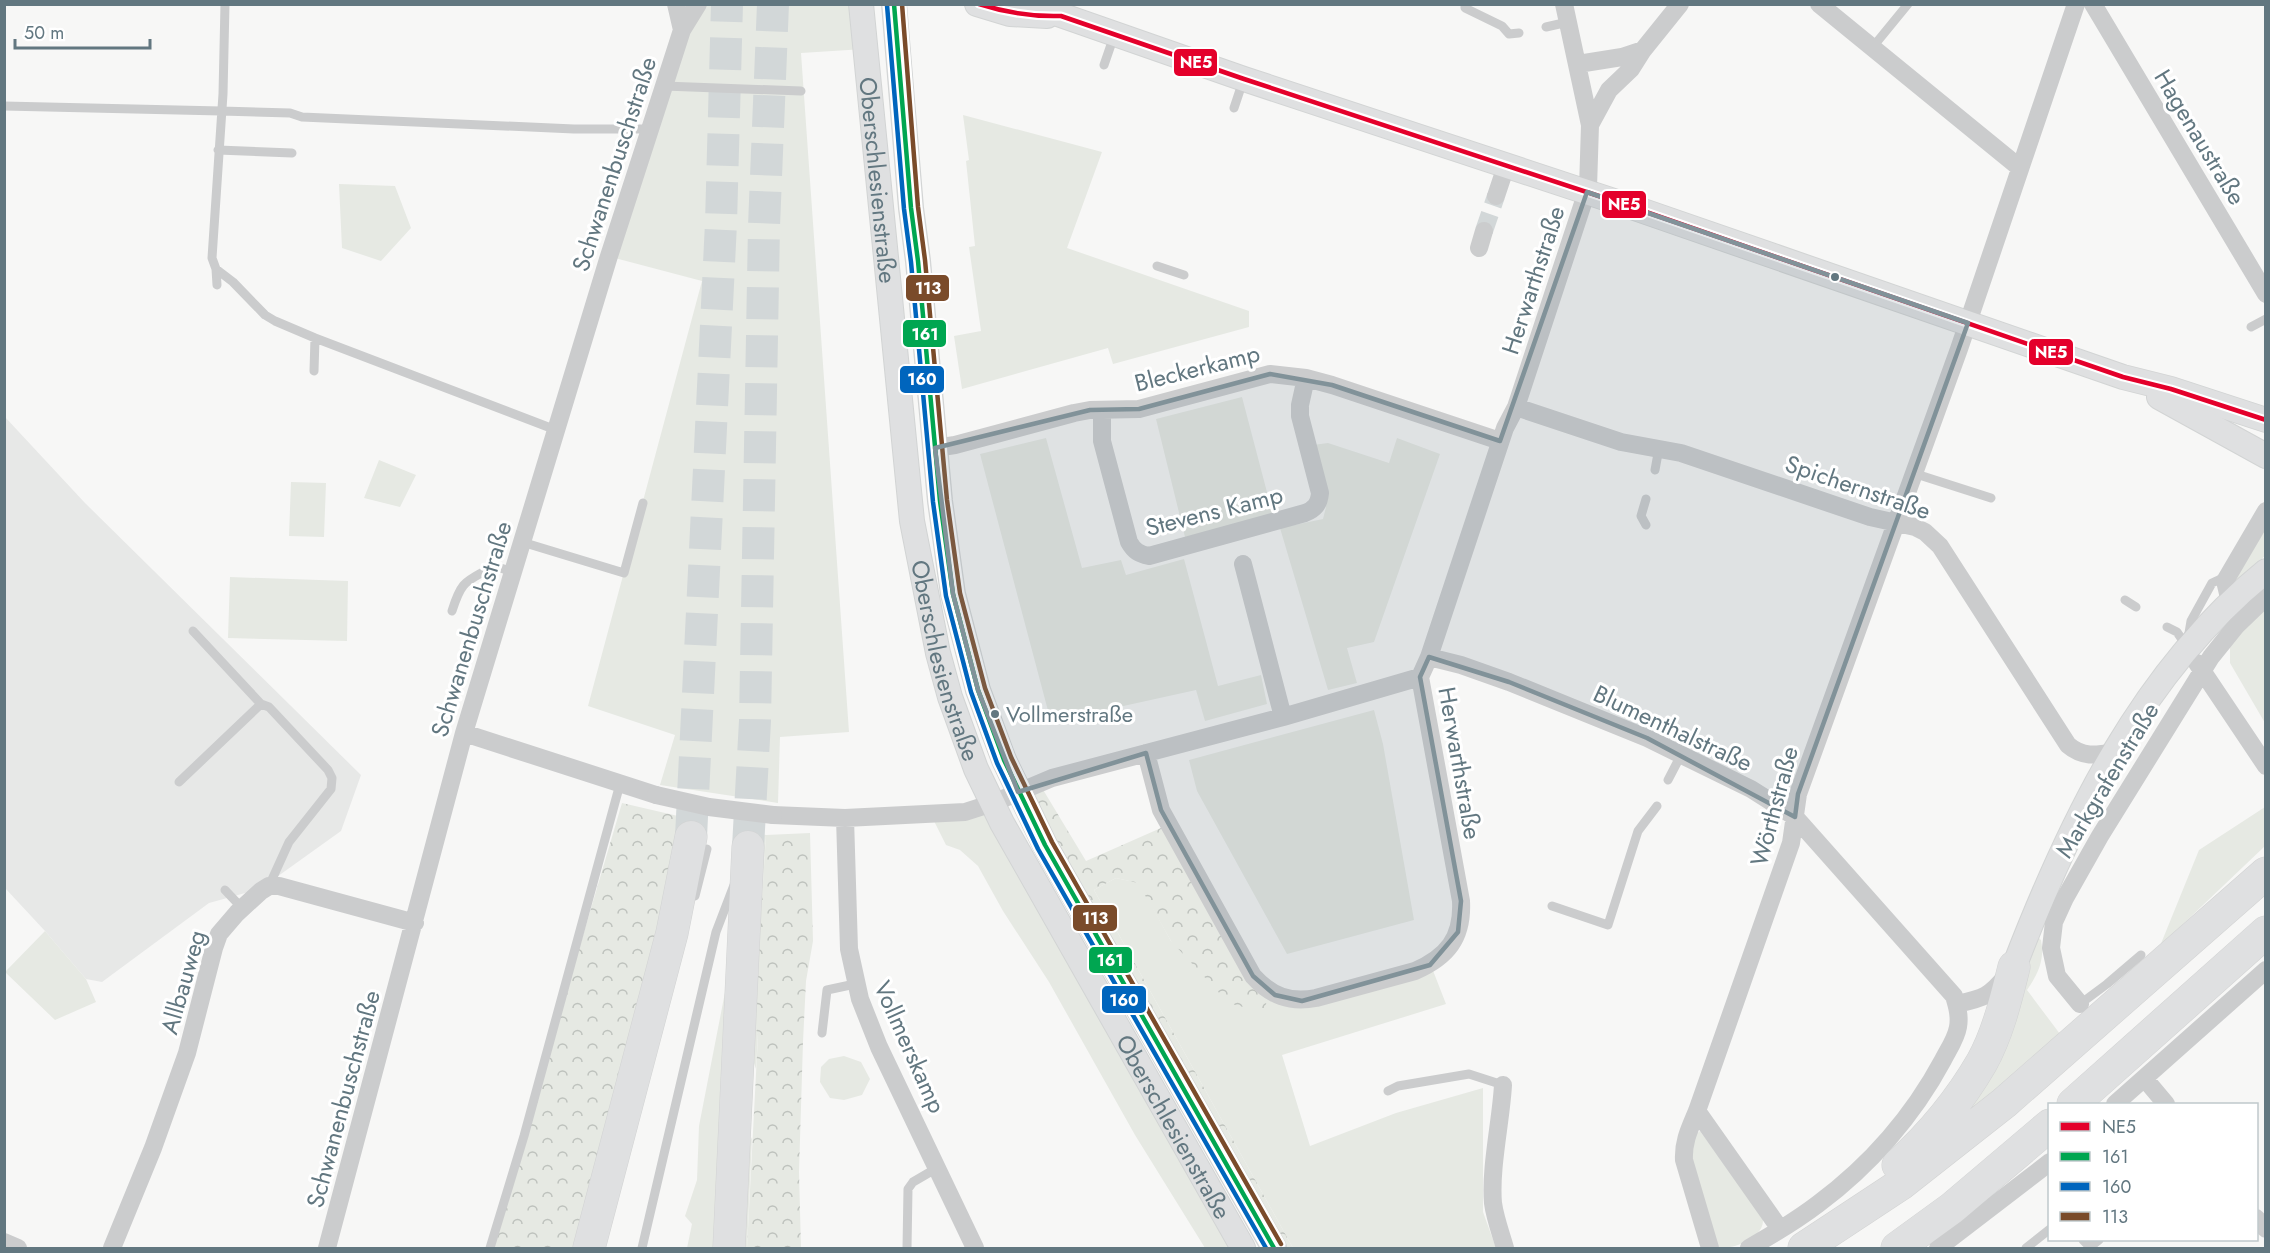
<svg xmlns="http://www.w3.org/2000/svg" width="2270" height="1253" font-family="Jost,sans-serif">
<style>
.built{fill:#e7e8e7}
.green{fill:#e6e9e3}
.forest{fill:url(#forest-crowns)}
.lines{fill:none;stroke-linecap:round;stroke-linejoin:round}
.minor-tunnel{stroke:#d2d7d8;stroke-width:18;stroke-dasharray:18 9;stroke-linecap:butt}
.motorway-tunnel{stroke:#d2d7d8;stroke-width:32;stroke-dasharray:32 16;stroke-linecap:butt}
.secondary-casing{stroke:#d2d4d4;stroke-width:26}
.motorway-casing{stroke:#d2d3d3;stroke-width:33}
.service{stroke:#cbcccd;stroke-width:9}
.minor{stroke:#cbcccd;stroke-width:18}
.secondary{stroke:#dfe0e1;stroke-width:24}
.motorway{stroke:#dfe0e1;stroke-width:32}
.minor-bridge{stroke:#cbcccd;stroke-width:18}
.bus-1-casing{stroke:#fff;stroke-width:9}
.bus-2-casing{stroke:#fff;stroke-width:9}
.bus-3-casing{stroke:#fff;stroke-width:9}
.bus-4-casing{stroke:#fff;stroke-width:9}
.bus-1{stroke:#e4002b;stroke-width:4.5}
.bus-2{stroke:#00a651;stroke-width:4.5}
.bus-3{stroke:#0065bd;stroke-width:4.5}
.bus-4{stroke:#7a4b2a;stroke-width:4.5}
.marked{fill:#819299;fill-opacity:0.2;stroke:#819299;stroke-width:4.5;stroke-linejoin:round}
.bus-dot{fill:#627780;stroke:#fff;stroke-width:2}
.labels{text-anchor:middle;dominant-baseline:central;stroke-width:6;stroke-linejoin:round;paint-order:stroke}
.bus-label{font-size:22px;fill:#627780;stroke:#fff;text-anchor:start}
.street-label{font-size:24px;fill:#627780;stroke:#fff}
.line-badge{stroke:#fff;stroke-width:2}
.badge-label{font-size:16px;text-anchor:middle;font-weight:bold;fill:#fff}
</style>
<defs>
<pattern id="forest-crowns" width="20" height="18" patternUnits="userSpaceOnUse" patternTransform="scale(1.5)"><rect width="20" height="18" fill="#e6e9e3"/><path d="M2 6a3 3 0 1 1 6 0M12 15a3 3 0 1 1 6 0" fill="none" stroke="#bec2bd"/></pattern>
</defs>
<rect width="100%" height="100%" fill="#f7f7f6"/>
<path class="built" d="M5 417 85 503 361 775 341 831 260 889 209 903 102 982 86 979 45 931 5 888Z"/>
<path class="green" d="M695 5H859L864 49 801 53 849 732 780 737 778 803 660 785 675 735 588 706 702 281 611 257Z
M963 115 1102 152 1067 248 1249 311V327L1113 364 1108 348 962 389 954 336 981 331 969 247 975 246 966 161 969 160Z
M339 184 395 186 411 228 381 261 342 248Z
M1242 397 1273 515 1185 537 1156 419Z
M1046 438 1082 568 1121 560 1126 575 1184 559 1218 686 1261 675 1267 704 1205 721 1196 690 1051 722 980 454Z
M1397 438 1440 454 1374 642 1347 648 1357 683 1328 690 1280 528 1323 519 1326 507 1313 445 1328 443 1389 463Z
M379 460 416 475 400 507 364 498Z
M291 482 326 483 324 537 289 536Z
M2265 528V556L2234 582Z
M230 577 348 581 347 641 228 638Z
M2265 607V723L2230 663V644Z
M1374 710 1383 744 1414 920 1287 954 1197 791 1189 760Z
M992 804 1241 1248H1205L1135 1135 1049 982 1003 911 978 866 960 850 946 845 931 815Z
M2265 807V846L2160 946 2199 850Z
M760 834 766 835 754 1023 758 1034 756 1069 749 1048Z
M1116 878 1139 883 1171 941 1286 1000 1432 968 1446 1004 1282 1055 1310 1146 1396 1113 1483 1088V1212L1496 1248H1293L1094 890Z
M45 931 86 979 96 1002 55 1020 5 972Z
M2038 937 2041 940C2045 960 2038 974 2027 990L2060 1034 1948 1134Z
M727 982 715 1248H687L692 1224 685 1216 697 1180 699 1126Z
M844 1056 861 1062 870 1079 862 1095 844 1100 830 1098 820 1082 821 1067 829 1059Z
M1700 1131 1763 1217C1763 1220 1763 1224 1762 1226 1758 1239 1729 1252 1717 1246L1690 1154 1696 1134Z
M752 1137 747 1248H738L743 1155Z"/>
<path class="forest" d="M1039 783 1086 861 1170 824 1269 992 1264 1012 1235 1005 1222 996 1171 941 1138 883 1116 878 1094 890 1293 1248H1275L1020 792Z
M622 803 678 816 677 834 657 931 576 1248H491Z
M810 833 813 941 806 981 803 1042 799 1172 801 1248H747L758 1035 754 1023 766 835Z"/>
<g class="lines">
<path class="minor-tunnel" d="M1484 231 1496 196"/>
<path class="motorway-tunnel" d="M691 837 721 223 727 4
M748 847 755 721 764 226 773 4"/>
<defs>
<g id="secondary">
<path id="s1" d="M861 4 912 521 938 653 950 697 976 769 1002 823 1243 1248"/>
<path d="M894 4 911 208 918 261 940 501 953 594 978 690 1004 760 1045 845 1274 1248"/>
<path d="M977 4 1010 14 1047 16"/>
<path d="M1029 4 1244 79 1623 204 2123 377 2171 389 2266 420"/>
<path d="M2159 397 2266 456"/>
<path d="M2014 967C2070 821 2142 671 2266 571"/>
</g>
<path id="motorway" d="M2073 1104 2266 932
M1898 1165C1930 1136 1960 1100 1982 1062 1998 1033 2006 999 2014 967
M589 1248 672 933 691 837
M729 1248 748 847
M1804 1248 1901 1184 2004 1103 2266 873
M1897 1248 1952 1208 2050 1125"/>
</defs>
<use href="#secondary" class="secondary-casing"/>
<use href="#motorway" class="motorway-casing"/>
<path class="service" d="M225 4 223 94 212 258 216 269 233 282 265 315 275 321 315 338 556 430
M1465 4V8L1502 26 1509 34 1519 33
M1546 27 1568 22
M1872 48 1908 4
M1104 65 1114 36
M664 86 801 91
M4 106 221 111 290 113 302 117 574 129H651
M1234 108 1243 81
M218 150 292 153
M1157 266 1184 275
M216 269 217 285
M2251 327 2266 319
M314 371 315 338
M1655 470 1659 448
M1913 473 1991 498
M1646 525 1641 516 1646 499
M522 542 624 573 643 503
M2125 600 2136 607
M452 611C462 579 466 582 494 566L513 572
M2167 627 2177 632 2187 647
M2188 639 2191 621 2212 583 2225 577
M261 704 269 707 328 770 332 778 331 789 289 842 269 886
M1668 780 1681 755
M179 782 261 704 193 631
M225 890 242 908
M695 896 707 849
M1552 906 1608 925 1638 831 1657 806
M2080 1004 2107 984 2141 955
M822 1033 827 990 855 984
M1388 1091 1398 1086 1469 1074 1503 1085
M2083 1240 2090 1247 2099 1240
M490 1248 524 1136 620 784
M642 1248 716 932 734 885
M907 1248 908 1189 913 1182 937 1168
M2026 1248 2050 1229"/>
<path class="minor" d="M676 4 682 30
M1819 4 2020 168
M2093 4 2266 294
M1578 64 1622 57 1643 50
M1590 125 1609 90 1631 69 1643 50 1680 4
M1496 196 1506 166
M1479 248 1484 231
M1516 407 1621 442 1681 453 1870 517 1915 527 1925 532 1940 546 2068 745C2083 758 2097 755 2116 752
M1102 410V441L1129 542C1134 551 1139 554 1149 556L1305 513C1315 509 1319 504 1320 493L1300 416V405L1306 378
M935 448 955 445 1074 413 1090 410 1139 409 1270 374 1306 378 1332 385 1500 441
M1243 564 1283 717
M2230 602 2225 581 2266 511
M1429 657 1461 665 1509 682 1647 738 1751 789 1795 817 1954 996C1957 1006 1960 1016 1958 1027 1956 1039 1948 1050 1943 1060 1913 1116 1869 1166 1818 1204 1797 1220 1772 1235 1749 1248
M2197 663 2266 766
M464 733 656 795
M1146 753 1161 810 1253 976C1271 996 1290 1003 1316 998L1415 971C1447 957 1463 938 1461 901L1420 677 1429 657 1505 428 1516 407 1588 188 1590 125 1564 4
M773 815 845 818 965 812 993 803 1052 778 1283 717 1420 677
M845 818 849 949 860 999 879 1047 975 1248
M1957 1004C1984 998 1989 997 2007 975
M2080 1004 2057 976 2051 948 2054 922 2065 898 2100 836 2211 657 2236 626 2266 597
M2145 1079 2166 1104
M1503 1085C1501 1121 1490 1168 1493 1203 1495 1218 1501 1234 1505 1248
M2115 1104 2266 970
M1697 1111 1780 1229
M2256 1218 2266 1229
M4 1242 18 1248
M112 1248 153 1148 187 1053 214 948 219 934 237 913 261 891 269 886H279L415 923
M327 1248 464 733 609 256 664 86 682 30 698 4
M1710 1248 1684 1160C1683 1141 1690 1128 1697 1111L1791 843 1798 794 1959 349 2076 4
M1938 1248 2050 1162"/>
<use href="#secondary" class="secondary"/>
<use href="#motorway" class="motorway"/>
<path class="minor-bridge" d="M656 795 709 807 773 815"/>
<defs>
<path id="bus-1" d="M979 4C1007 13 1031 17 1061 16L1244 79 1623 204 2123 377 2171 389 2266 420"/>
<path id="bus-2" d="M894 4 911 208 918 261 940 501 953 594 978 690 1004 760 1045 845 1274 1248"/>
<path id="bus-3" d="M887 5 904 209 911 262 933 502 946 596 971 692 997 763 1038 849 1266 1248"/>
<path id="bus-4" d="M902 4 918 207 925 260 947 500 960 593 985 688 1011 757 1052 842 1281 1244"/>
</defs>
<use href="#bus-1" class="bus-1-casing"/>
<use href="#bus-2" class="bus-2-casing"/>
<use href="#bus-3" class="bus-3-casing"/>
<use href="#bus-4" class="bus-4-casing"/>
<use href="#bus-1" class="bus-1"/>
<use href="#bus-2" class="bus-2"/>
<use href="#bus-3" class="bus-3"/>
<use href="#bus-4" class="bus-4"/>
</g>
<path class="marked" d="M1587 192 1968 323 1798 794 1795 817 1647 738 1509 682 1429 657 1420 677 1461 901 1458 932 1430 965 1302 1001 1275 995 1253 976 1161 810 1146 753 1018 792 978 690 953 594 935 448 1090 410 1139 409 1270 374 1332 385 1500 441Z"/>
<g class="bus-dot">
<circle cx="1835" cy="277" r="5"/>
<circle cx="995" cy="714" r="5"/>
</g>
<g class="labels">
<g class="bus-label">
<text x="1006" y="714">Vollmerstraße</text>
</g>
<g class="street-label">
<text transform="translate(2200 137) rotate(59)">Hagenaustraße</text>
<text transform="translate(614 164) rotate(-72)">Schwanenbuschstraße</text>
<text stroke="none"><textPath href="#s1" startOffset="177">Oberschlesienstraße</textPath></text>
<text transform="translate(1533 280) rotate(-72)">Herwarthstraße</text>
<text transform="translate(1197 368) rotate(-14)">Bleckerkamp</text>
<text transform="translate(1858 487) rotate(19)">Spichernstraße</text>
<text transform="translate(1214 511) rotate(-14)">Stevens Kamp</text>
<text transform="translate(471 629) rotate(-73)">Schwanenbuschstraße</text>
<text stroke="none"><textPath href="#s1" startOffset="663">Oberschlesienstraße</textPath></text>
<text transform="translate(1673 728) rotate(25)">Blumenthalstraße</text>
<text transform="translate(1460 763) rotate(80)">Herwarthstraße</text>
<text transform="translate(2107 780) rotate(-59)">Markgrafenstraße</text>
<text transform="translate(1774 806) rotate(-75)">Wörthstraße</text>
<text transform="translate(183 982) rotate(-74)">Allbauweg</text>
<text transform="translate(910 1047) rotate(66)">Vollmerskamp</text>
<text transform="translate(343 1099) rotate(-75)">Schwanenbuschstraße</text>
<text stroke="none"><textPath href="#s1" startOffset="1185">Oberschlesienstraße</textPath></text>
</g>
</g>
<g class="line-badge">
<rect x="1173" y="48" width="45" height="29" rx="6" fill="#e4002b"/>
<rect x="1601" y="190" width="46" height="29" rx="6" fill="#e4002b"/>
<rect x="905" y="274" width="45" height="28" rx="6" fill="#7a4b2a"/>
<rect x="902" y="319" width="45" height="29" rx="6" fill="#00a651"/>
<rect x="2028" y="338" width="46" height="28" rx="6" fill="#e4002b"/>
<rect x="899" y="365" width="46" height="29" rx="6" fill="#0065bd"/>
<rect x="1072" y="904" width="46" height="28" rx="6" fill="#7a4b2a"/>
<rect x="1088" y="946" width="45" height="28" rx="6" fill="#00a651"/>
<rect x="1101" y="985" width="46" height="29" rx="6" fill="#0065bd"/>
</g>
<g class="badge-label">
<text x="1196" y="68">NE5</text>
<text x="1624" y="210">NE5</text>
<text x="928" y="294">113</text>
<text x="925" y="340">161</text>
<text x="2051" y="358">NE5</text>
<text x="922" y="385">160</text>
<text x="1095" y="924">113</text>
<text x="1110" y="966">161</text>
<text x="1124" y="1006">160</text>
</g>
<rect width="2270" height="1253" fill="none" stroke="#627780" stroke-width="12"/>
<rect x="2048" y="1103" width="210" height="138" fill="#ffffff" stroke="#c0c9cc" stroke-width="1.5"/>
<rect x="2060" y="1122" width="30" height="9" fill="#e4002b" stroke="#c0c9cc" stroke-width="1.5"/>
<text x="2102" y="1133" font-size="18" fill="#627780">NE5</text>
<rect x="2060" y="1152" width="30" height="9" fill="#00a651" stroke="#c0c9cc" stroke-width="1.5"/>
<text x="2102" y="1163" font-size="18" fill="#627780">161</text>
<rect x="2060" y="1182" width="30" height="9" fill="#0065bd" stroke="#c0c9cc" stroke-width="1.5"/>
<text x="2102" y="1193" font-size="18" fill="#627780">160</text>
<rect x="2060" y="1212" width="30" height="9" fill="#7a4b2a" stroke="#c0c9cc" stroke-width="1.5"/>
<text x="2102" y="1223" font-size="18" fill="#627780">113</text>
<path d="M15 39v9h135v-9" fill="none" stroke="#627780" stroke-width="3"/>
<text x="24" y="39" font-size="18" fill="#627780" stroke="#ffffff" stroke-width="4.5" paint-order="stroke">50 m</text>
</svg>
